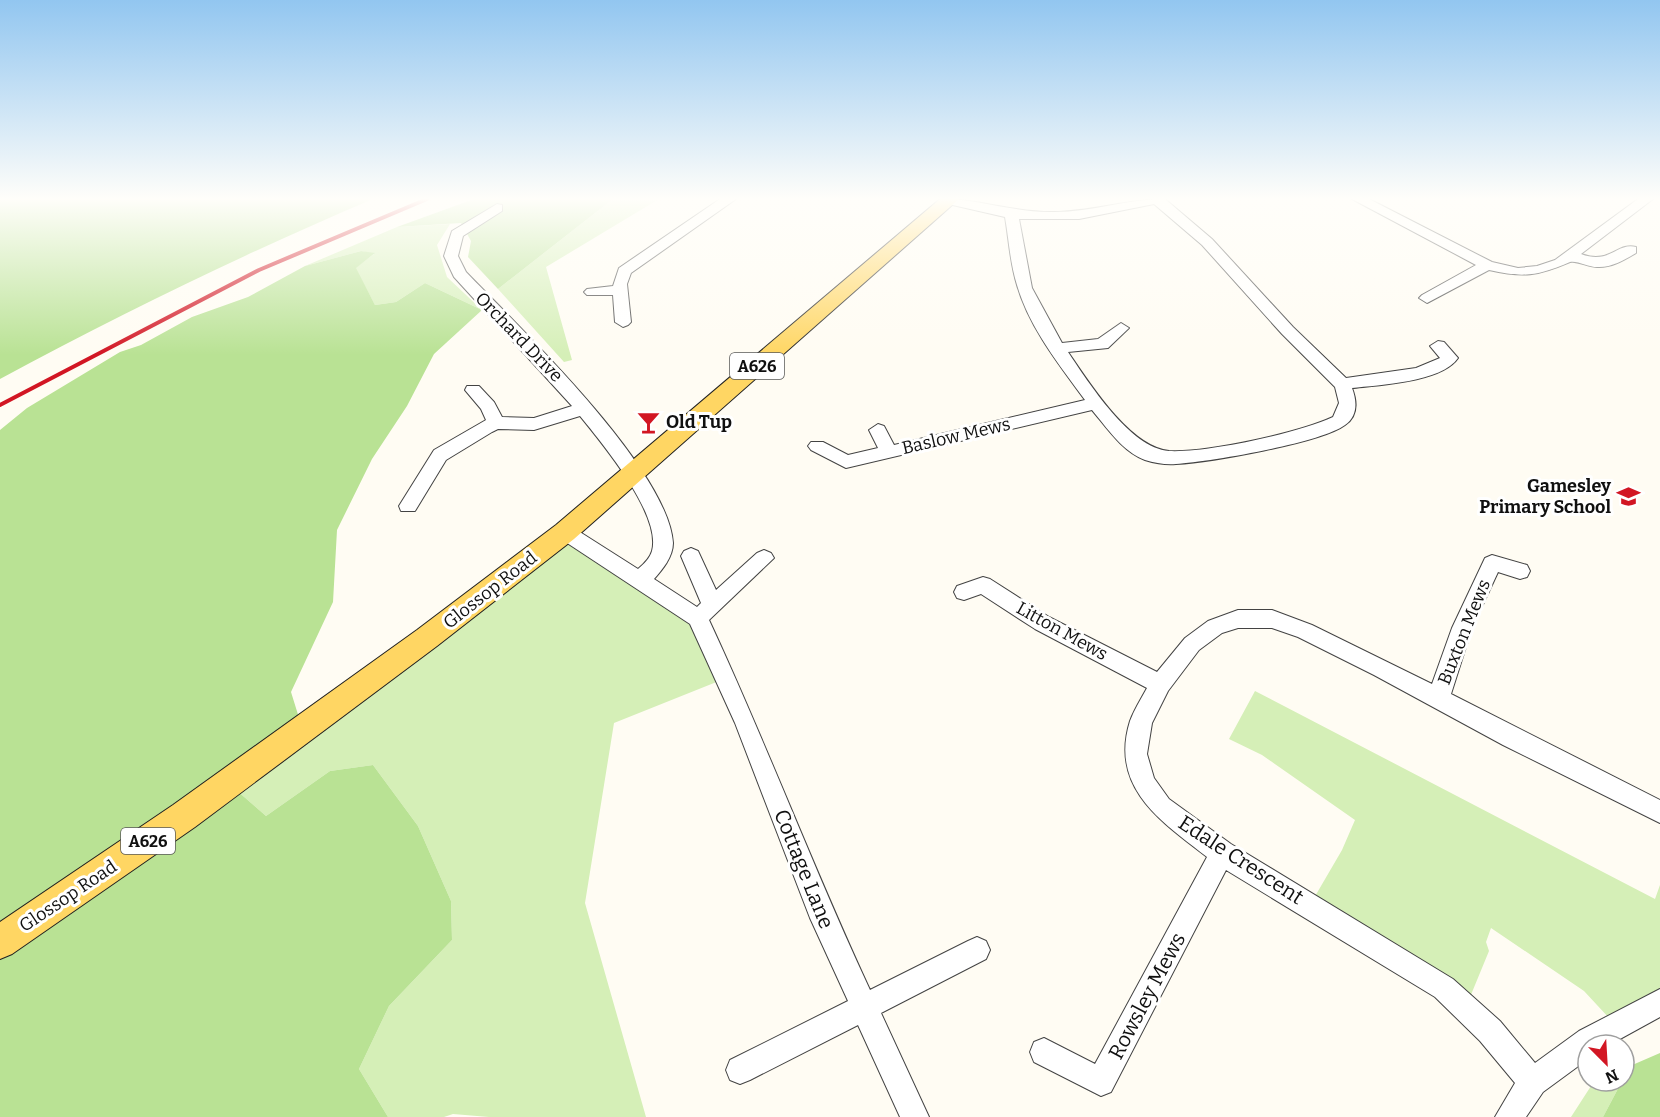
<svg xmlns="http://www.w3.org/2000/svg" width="1660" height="1117" font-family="Bitter,serif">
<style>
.green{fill:#d5efb7}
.forest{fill:#b9e294}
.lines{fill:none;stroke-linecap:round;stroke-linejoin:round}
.minor-casing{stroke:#434343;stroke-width:2}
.major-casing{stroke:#212121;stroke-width:2}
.minor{fill:#fff;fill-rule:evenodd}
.major{fill:#ffd663;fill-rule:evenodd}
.rail{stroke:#d21623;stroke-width:4}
.labels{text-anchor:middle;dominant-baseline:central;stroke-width:6;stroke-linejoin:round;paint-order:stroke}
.shield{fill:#fff;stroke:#585858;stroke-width:1.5}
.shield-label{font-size:16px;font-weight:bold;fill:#101010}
.street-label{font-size:18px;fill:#101010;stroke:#fff}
.poi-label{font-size:18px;font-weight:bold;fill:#101010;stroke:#fff;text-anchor:start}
.near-street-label{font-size:21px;fill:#101010;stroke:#fff}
</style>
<rect width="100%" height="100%" fill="#fffcf3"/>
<path class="green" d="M613 199H659L546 267 572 360 564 362 498 289Z
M450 224 437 245 447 277 482 310 425 283 396 302 375 305 355 268 374 254 361 251 305 266 397 227Z
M566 536 694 623 719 681 614 723 585 903 646 1117H489L453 1114 444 1117H388L359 1069 389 1006 452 940 451 901 418 826 373 765 330 771 266 816 235 789Z
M1255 691 1655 899 1660 885V989L1610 1019 1584 991 1491 928 1486 942 1489 951 1468 1002 1314 898 1342 850 1355 820 1262 755 1229 739Z
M1601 1081H1622L1603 1117H1571L1591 1086Z"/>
<path class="forest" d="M0 199H373C246 253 122 313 0 379Z
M474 199H613L498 289 468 257 471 241 461 223 397 227Z
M361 251 375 253 356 268 375 305 396 302 425 283 482 310 434 354 407 406 372 459 337 530 333 602 291 692 300 721 235 789 266 816 330 771 373 765 418 826 451 901 452 940 389 1006 359 1069 388 1117H0V430L27 408 120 352 141 345 192 317 248 297 305 266Z
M1660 1053V1117H1603L1630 1066Z"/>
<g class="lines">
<defs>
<path id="minor" d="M720 199H736L631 273 627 284 631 322 628 325 623 327 615 322 613 295H587L584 292 587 289 613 286 619 268Z
M943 199C980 199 1015 213 1054 212 1092 212 1127 199 1165 199L1212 239 1293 327 1346 378 1416 368 1440 358 1430 346 1438 341 1444 342 1458 358C1442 382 1379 385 1352 388 1357 401 1358 416 1345 425 1321 443 1209 462 1176 464 1166 465 1155 463 1145 460 1123 452 1107 428 1092 410L846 468 811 450 808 446 811 442H823L848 455 878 448 869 430 878 424 884 426 894 445 1085 400C1060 366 1029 327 1017 285 1010 263 1009 240 1005 217L944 203ZM1154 204 1202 245 1282 334 1335 387 1339 403 1333 417C1298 433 1207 453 1169 451 1130 448 1089 383 1068 352L1108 348 1129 328 1121 323 1098 339 1062 343 1032 288 1019 219H1079Z
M1352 199H1369L1492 262 1518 268 1537 266 1555 260 1638 199H1653L1581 254C1610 265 1617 242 1636 247V253C1624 260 1611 268 1597 267 1589 267 1576 260 1570 262 1537 276 1524 278 1489 270L1427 303 1419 298 1422 295 1476 265Z
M497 204 502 205V211L463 236 458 256 466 272C519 327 668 469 673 543 673 557 662 570 654 579L697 607 701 603 681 556 684 551 691 548 698 551 716 590 757 553 764 550 771 553 774 558 709 620C766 742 813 868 870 990L968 941 977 937 986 941 990 950 986 959 881 1013 929 1117H900L858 1025 750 1080 740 1084 730 1080 726 1070 730 1060 848 1001 810 918 735 723 690 624 558 537 555 532 558 527 565 525 572 527 638 569C644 564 650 558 652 551 662 515 602 443 580 416L534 430 498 429 492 432 446 460 415 511H401L399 506 434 450 486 420 481 409 465 390 467 386H479L494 402 502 417 534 418 572 406 454 277 444 256 452 231Z
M1492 555 1527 565 1530 571 1527 577 1520 579 1498 572 1472 628 1451 694 1660 800V823L1503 745 1374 675 1298 637 1272 628H1238L1222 633 1199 650 1168 691 1152 723 1147 754 1154 778 1169 799 1231 844 1453 979 1500 1021 1535 1063 1579 1031 1660 989V1017L1609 1045H1588V1059L1543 1092 1526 1117H1495L1515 1083 1480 1041 1435 997 1226 870 1111 1092 1101 1096 1034 1062 1030 1052 1034 1042 1044 1038 1095 1064 1207 857C1162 822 1109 788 1130 721 1134 710 1141 699 1147 688L1035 629 981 594 964 600 957 598 954 592 957 586 983 577 990 579 1049 617 1157 672 1185 638 1208 621 1238 610H1272L1312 625 1432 684 1452 628 1485 558Z"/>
<path id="major" d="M940 199H959L574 539 437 646 195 827 12 954 0 959V922L173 805 417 630 556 525Z"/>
</defs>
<use href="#minor" class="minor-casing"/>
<use href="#major" class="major-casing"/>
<use href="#minor" class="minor"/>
<use href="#major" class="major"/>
<path class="rail" d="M0 405 259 270 427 199"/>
</g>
<linearGradient id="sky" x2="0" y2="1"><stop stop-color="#92c6f0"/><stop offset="0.56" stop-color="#fffefa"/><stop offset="1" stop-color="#fffefa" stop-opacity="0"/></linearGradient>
<rect width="1660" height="355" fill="url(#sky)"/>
<defs>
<symbol id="bar-bare" viewBox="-9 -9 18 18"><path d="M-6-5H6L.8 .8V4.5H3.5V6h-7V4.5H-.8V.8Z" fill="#d21623" stroke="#fff" stroke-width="2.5" paint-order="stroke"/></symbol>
<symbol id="school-bare" viewBox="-9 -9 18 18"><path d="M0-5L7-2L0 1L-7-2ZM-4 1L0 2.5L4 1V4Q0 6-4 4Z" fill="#d21623" stroke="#fff" stroke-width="2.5" paint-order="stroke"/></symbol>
</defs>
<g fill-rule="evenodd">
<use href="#bar-bare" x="632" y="406" width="33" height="33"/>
<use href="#school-bare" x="1612" y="480" width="33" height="33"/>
</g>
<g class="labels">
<g class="shield">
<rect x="730" y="353" width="54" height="26" rx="4.5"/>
<rect x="121" y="828" width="54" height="26" rx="4.5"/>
</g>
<g class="shield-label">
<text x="757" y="366">A626</text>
<text x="148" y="841">A626</text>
</g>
<g class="street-label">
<text transform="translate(519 337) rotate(46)">Orchard Drive</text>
<text transform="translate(956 436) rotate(-13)">Baslow Mews</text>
<text transform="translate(490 590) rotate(-38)">Glossop Road</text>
<text transform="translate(1062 631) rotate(29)">Litton Mews</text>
<text transform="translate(1464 632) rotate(-68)">Buxton Mews</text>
<text transform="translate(68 896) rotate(-34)">Glossop Road</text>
</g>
<g class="poi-label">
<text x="666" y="422">Old Tup</text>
<text x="1611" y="486" text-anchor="end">Gamesley<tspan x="1611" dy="21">Primary School</tspan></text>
</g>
<g class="near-street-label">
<text transform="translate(1241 860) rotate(33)">Edale Crescent</text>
<text transform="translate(804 869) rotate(68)">Cottage Lane</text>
<text transform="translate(1147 996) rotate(-62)">Rowsley Mews</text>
</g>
</g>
<g transform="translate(1606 1063) rotate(156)"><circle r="28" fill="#ffffff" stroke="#9f9f9f" stroke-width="1.5"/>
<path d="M0-4.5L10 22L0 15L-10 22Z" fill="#d21623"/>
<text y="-9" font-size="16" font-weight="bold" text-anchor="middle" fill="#101010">N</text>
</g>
</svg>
